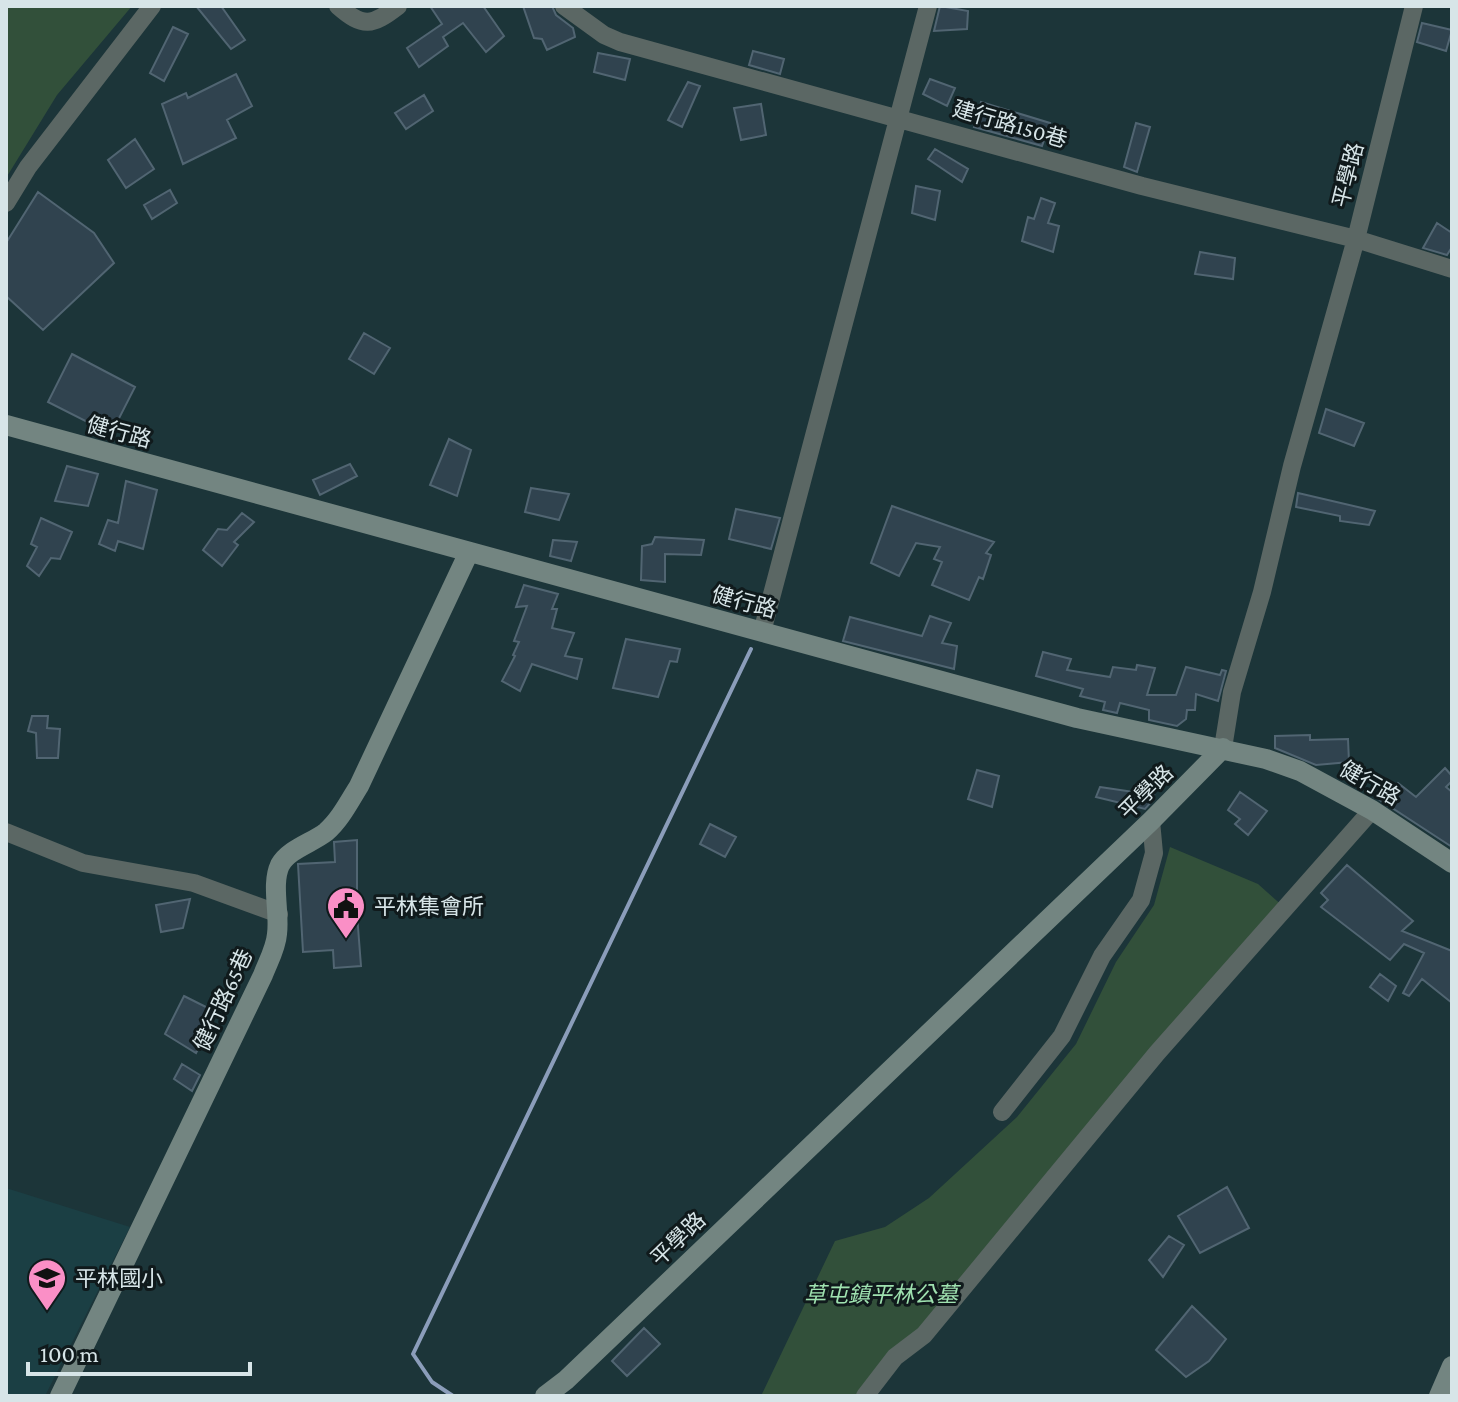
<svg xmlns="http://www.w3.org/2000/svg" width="1458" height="1402" font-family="'Crimson Pro','Noto Sans TC',serif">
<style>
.built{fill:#1b3f44}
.green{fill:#32503a}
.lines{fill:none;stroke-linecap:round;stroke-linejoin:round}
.stream{stroke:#8b9dba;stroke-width:4}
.building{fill:#30434f;stroke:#516572;stroke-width:2}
.street{stroke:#5b6764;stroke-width:18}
.secondary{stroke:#738581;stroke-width:20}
.labels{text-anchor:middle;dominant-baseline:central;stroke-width:6;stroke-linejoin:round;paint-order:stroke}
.street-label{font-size:22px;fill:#d7e5e8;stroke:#101a1c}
.poi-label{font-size:22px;fill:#d7e5e8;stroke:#101a1c;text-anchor:start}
.park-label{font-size:22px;font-style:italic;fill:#9fe2b0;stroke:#101a1c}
</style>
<rect width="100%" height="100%" fill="#1c3539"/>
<path class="built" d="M6 1188 130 1227 45 1396H6Z"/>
<path class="green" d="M6 6H132L57 95 6 178Z
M1170 847 1258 884 1285 908 863 1396H761L835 1241 885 1227 929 1198 1017 1117 1076 1044 1116 962 1154 905Z"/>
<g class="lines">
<path class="stream" d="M453 1396 432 1382 413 1354 751 649"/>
</g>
<path class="building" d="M196 6H221L245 40 231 49Z
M430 6H483L504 36 486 52 463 23 443 37 448 46 419 67 407 48 442 24Z
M523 6H552L556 15 573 28 575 37 547 50 542 39 534 38Z
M940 6 968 11 967 29 934 31Z
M1422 23 1452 30 1446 51 1417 42Z
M173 27 188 34 164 81 150 73Z
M753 51 784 59 780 74 749 65Z
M598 53 630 59 625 80 594 72Z
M236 74 252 106 227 120 236 138 183 164 162 104 186 93 188 98Z
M930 79 955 88 947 106 923 94Z
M688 82 700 86 682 127 668 120Z
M424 95 433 111 406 129 395 113Z
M981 102 1050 123 1042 146 974 127Z
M761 104 766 135 741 140 734 108Z
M1136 123 1150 127 1137 172 1124 167Z
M135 139 154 169 126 188 108 160Z
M935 149 968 169 962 182 928 159Z
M916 186 940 191 935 220 912 213Z
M170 190 177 203 152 219 144 205Z
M38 192 94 233 114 263 43 330 6 296V243Z
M1041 198 1055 203 1048 223 1059 226 1053 252 1022 241 1028 217 1034 219Z
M1437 223 1452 233V247L1447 255 1423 248Z
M1200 252 1235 258 1233 279 1195 274Z
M364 333 390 348 374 374 349 359Z
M72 354 135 387 111 434 48 402Z
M1326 409 1364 423 1354 446 1319 433Z
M449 439 471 450 457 496 430 485Z
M350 464 357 476 320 495 313 480Z
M67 466 98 474 88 506 55 501Z
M126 481 157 490 143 549 118 541 115 551 99 544 108 520 118 523Z
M531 488 569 494 559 520 525 512Z
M1298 493 1375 511 1369 525 1340 521V516L1296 507Z
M892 506 994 542 986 553 991 555 983 579 979 577 969 600 932 585 942 562 934 559 940 547 916 543 899 576 871 563Z
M736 509 780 518 771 549 729 539Z
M242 513 254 522 234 542 238 545 222 566 203 550 218 529 227 530Z
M41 518 72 532 60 559 51 558 39 576 27 566 37 547 31 544Z
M655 537 704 540 701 555 665 554V582L641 580 642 546 652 544Z
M553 540 577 542 571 561 550 556Z
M524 585 558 594 552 609H557L552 628 574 633 565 656 582 659 577 679 532 664 520 691 502 681 515 656 513 655 519 642 514 641 527 606 516 607Z
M930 616 951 623 942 643 957 646 954 669 843 641 850 617 922 636Z
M626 639 680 649 677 662 670 661 658 697 613 688Z
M1043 652 1071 659 1067 670 1110 677 1113 667 1136 670 1137 665 1155 668 1147 695H1176L1186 667 1220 675 1222 670 1226 671 1218 701 1196 694 1195 710H1187L1186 719 1177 726 1149 720V710L1120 703 1117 713 1103 710 1105 702 1080 696 1083 689 1036 676Z
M32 716H48L47 728 60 729 58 758H37L36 733 28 731Z
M1310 735V740L1348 739 1349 762 1316 765 1275 748V736Z
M1445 768 1452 776V781L1446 787 1452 792V847L1380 800 1398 783 1416 797Z
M977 770 999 776 992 807 968 799Z
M1100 787 1154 795 1152 801 1145 809 1096 797Z
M1240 792 1267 811 1248 835 1235 824 1240 819 1228 810Z
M710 824 736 837 725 857 700 844Z
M357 840V914L361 966 334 968 333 950 303 952 298 864 335 862 334 842Z
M1347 865 1413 921 1402 931 1452 951V1003L1422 979 1409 996 1403 993 1424 953 1404 944 1390 960 1321 907 1328 900 1321 893Z
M190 899 183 928 161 932 156 905Z
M1380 974 1396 986 1388 1001 1370 987Z
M184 996 216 1012 196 1053 165 1034Z
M182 1064 200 1075 192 1091 174 1079Z
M1227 1187 1249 1228 1200 1253 1178 1216Z
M1169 1236 1184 1245 1163 1277 1149 1260Z
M1192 1306 1226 1339 1209 1361 1186 1377 1156 1350Z
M644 1328 660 1344 627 1376 612 1361Z"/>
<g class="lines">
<path class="street" d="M338 6C363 28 372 26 398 6
M564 6 604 35 620 42 1142 186 1356 239 1452 269
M6 203 28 167 152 6
M762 632 928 6
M1223 748 1232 692 1262 592 1292 466 1356 239 1414 6
M6 832 83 863 194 883 279 914
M1002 1112 1062 1036 1102 956 1141 900 1154 853 1151 821
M865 1396 895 1357 924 1335 1157 1053 1372 810"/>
<path class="secondary" d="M6 425 1077 718 1266 759 1300 771 1372 810 1452 863
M60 1396 263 975C268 962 276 948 277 934 280 913 271 884 280 865 289 849 312 843 326 832 340 820 349 802 359 786L469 552
M545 1396 566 1380 1151 821 1223 748
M1439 1396 1452 1366"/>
</g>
<defs>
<symbol id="civic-pin" viewBox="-11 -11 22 30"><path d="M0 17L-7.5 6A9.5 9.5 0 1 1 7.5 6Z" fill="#fa8fc6" stroke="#101a1c"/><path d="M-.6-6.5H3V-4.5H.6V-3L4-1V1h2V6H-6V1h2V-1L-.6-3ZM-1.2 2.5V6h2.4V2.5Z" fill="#111"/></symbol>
<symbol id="school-pin" viewBox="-11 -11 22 30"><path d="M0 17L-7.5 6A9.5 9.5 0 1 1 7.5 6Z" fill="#fa8fc6" stroke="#101a1c"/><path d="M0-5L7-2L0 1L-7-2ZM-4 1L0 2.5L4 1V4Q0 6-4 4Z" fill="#111"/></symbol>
</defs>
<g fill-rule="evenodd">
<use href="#civic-pin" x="324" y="884" width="44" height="60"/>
<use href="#school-pin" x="25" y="1256" width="44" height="60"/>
</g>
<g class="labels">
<g class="street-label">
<text transform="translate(1010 124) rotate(16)">建行路150巷</text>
<text transform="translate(1348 175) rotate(-76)">平學路</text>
<text transform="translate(119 432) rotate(15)">健行路</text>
<text transform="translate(744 602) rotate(15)">健行路</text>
<text transform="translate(1370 783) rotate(30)">健行路</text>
<text transform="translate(1146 792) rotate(-45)">平學路</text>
<text transform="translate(223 1000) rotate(-65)">健行路65巷</text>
<text transform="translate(678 1239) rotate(-44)">平學路</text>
</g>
<g class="poi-label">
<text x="374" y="906">平林集會所</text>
<text x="75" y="1278">平林國小</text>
</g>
<g class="park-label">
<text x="881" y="1294">草屯鎮平林公墓</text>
</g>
</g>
<rect width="1458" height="1402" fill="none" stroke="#d7e5e8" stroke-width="16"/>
<path d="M28 1362v12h222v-12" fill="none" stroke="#d7e5e8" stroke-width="4"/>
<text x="40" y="1362" font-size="24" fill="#d7e5e8" stroke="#101a1c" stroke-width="6" paint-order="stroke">100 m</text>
</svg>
